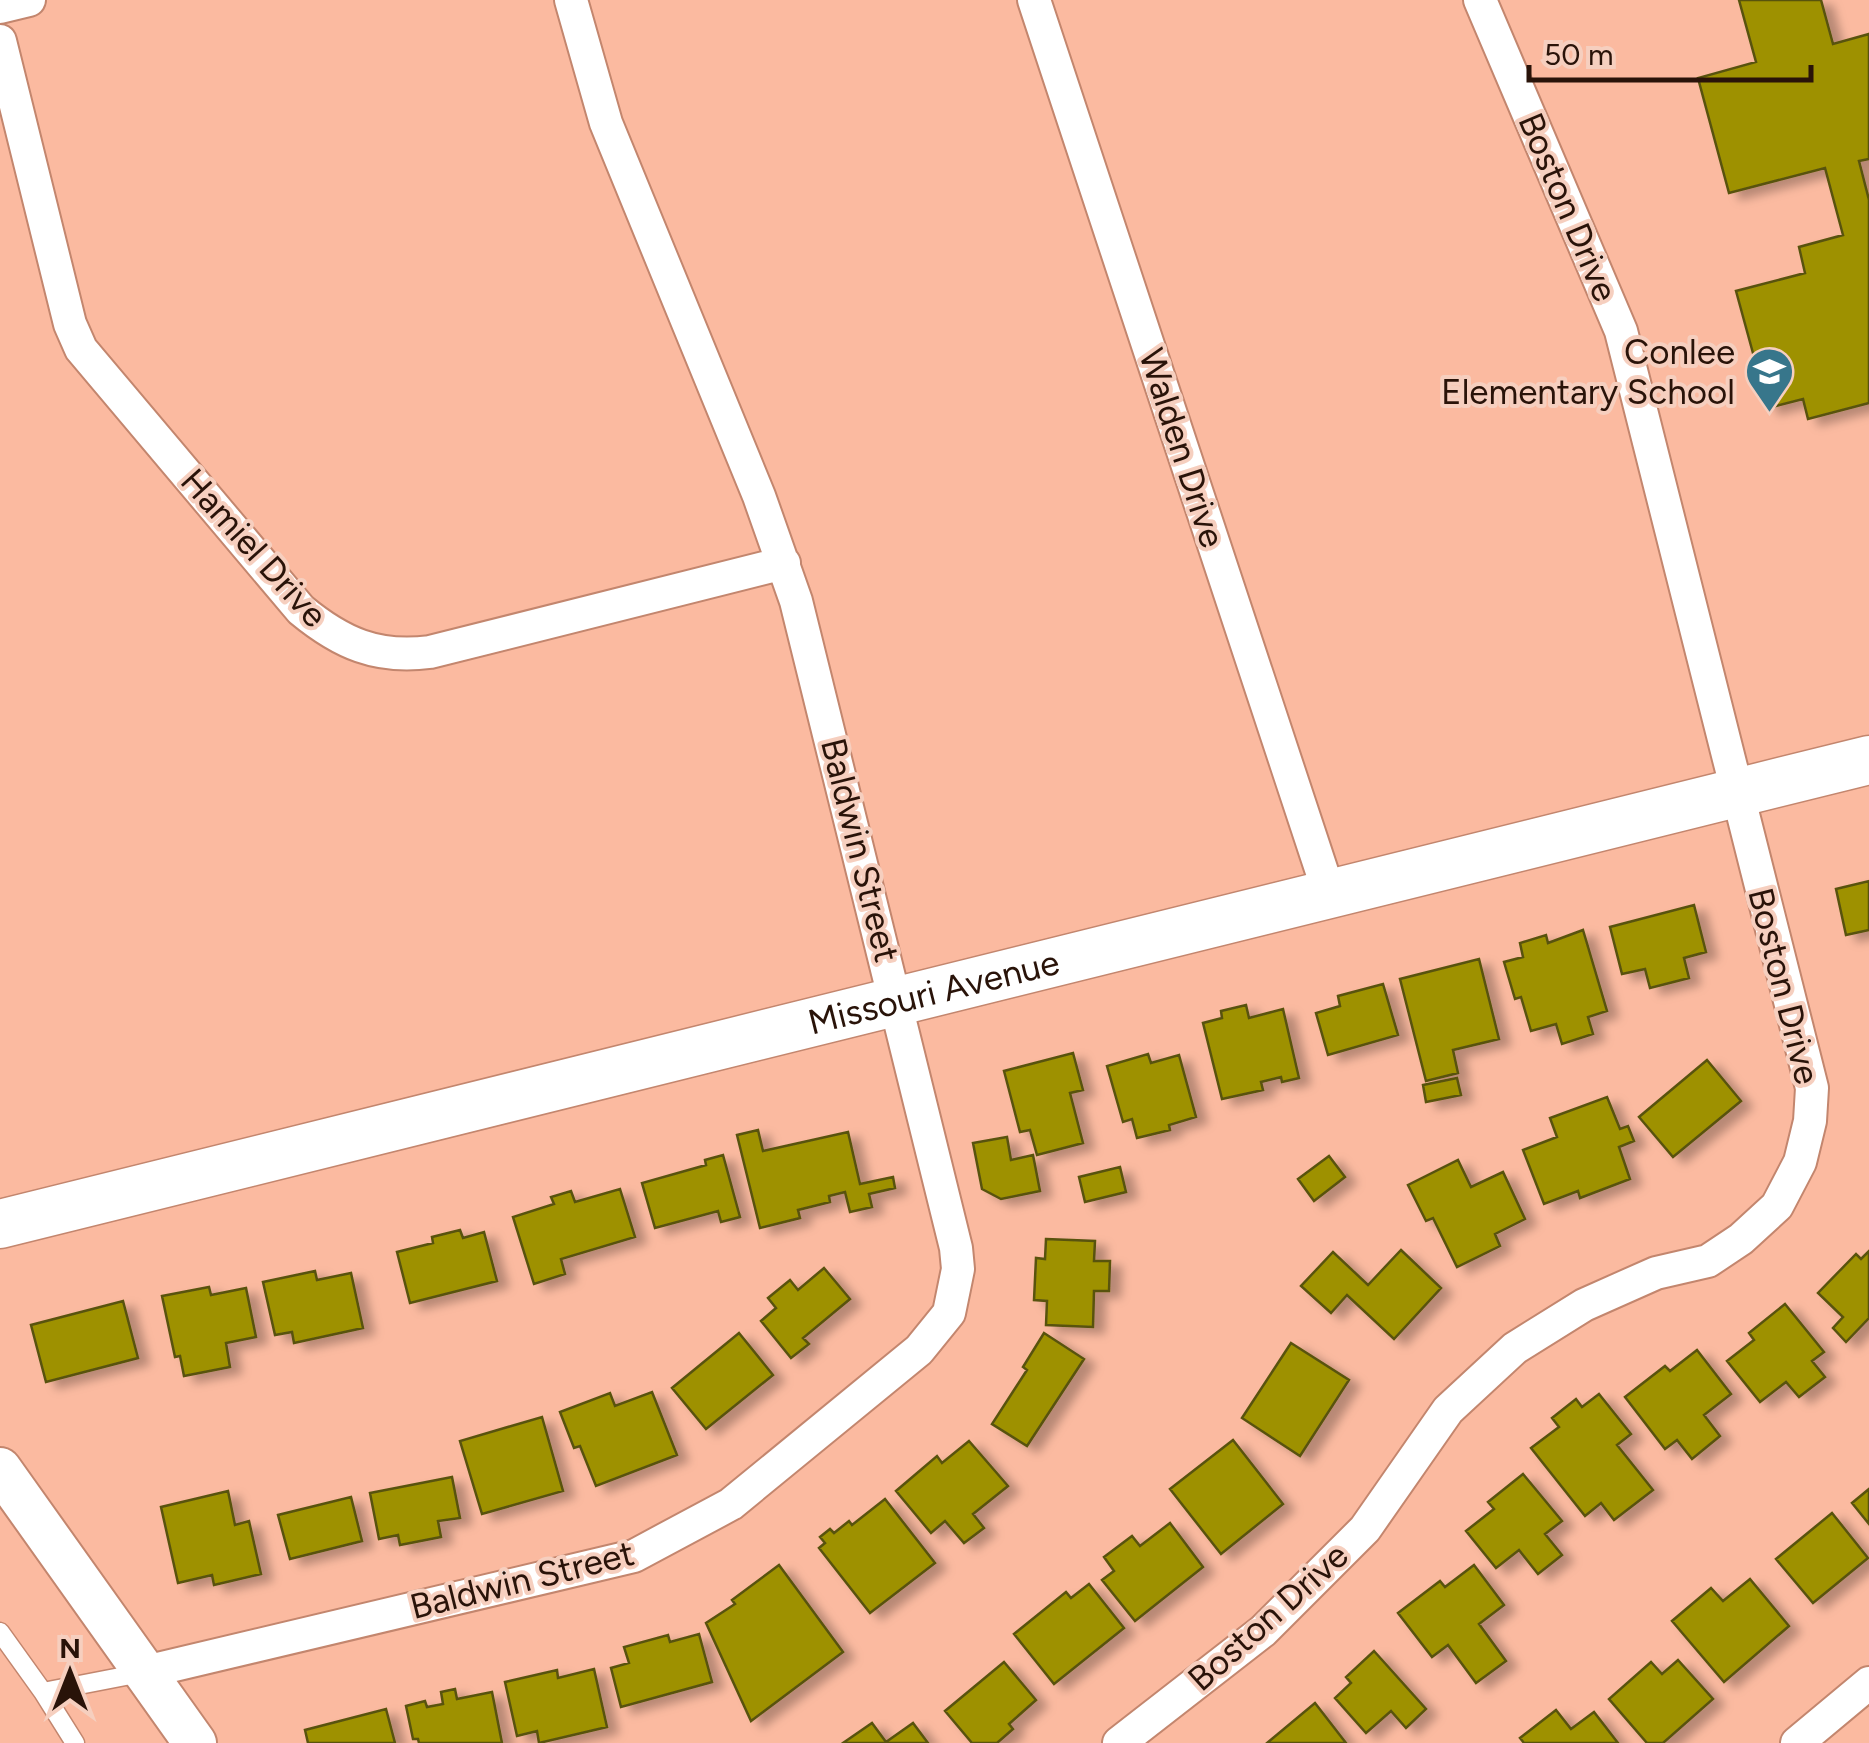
<svg xmlns="http://www.w3.org/2000/svg" width="1869" height="1743" font-family="Figtree,sans-serif">
<style>
.building{fill:#9e9101;stroke:#595211;stroke-width:2.5;filter:url(#shadow)}
.lines{fill:none;stroke-linecap:round;stroke-linejoin:round}
.service-casing{stroke:#c3866e;stroke-width:21}
.minor-casing{stroke:#c3866e;stroke-width:36}
.tertiary-casing{stroke:#c3866e;stroke-width:46}
.secondary-casing{stroke:#c3866e;stroke-width:51}
.service{stroke:#fff;stroke-width:18}
.minor{stroke:#fff;stroke-width:32}
.tertiary{stroke:#fff;stroke-width:42}
.secondary{stroke:#fff;stroke-width:48}
.labels{text-anchor:middle;dominant-baseline:central;stroke-width:8;stroke-linejoin:round;paint-order:stroke}
.street-label{font-size:35px;fill:#291309;stroke:#f6cfbf}
.poi-label{font-size:35px;fill:#291309;stroke:#f6cfbf;text-anchor:end}
</style>
<defs>
<filter id="shadow"><feDropShadow dx="11" dy="6" stdDeviation="5" flood-color="#0004"/></filter>
</defs>
<rect width="100%" height="100%" fill="#fbbaa0"/>
<path class="building" d="M1739 0H1821L1833 44 1869 34V159L1859 161 1869 200V403L1808 419 1803 399 1768 408 1736 291 1805 273 1799 247 1843 235 1825 168 1729 193 1698 78 1756 62Z
M1869 881V930L1846 935 1836 889Z
M1694 905 1706 952 1684 958 1689 978 1650 988 1645 969 1622 974 1610 927Z
M1583 930 1607 1011 1588 1017 1593 1034 1562 1044 1556 1024 1531 1031 1521 997 1515 999 1504 962 1523 957 1520 943 1546 935 1548 943Z
M1479 959 1499 1039 1453 1050 1458 1073 1426 1081 1400 979Z
M1383 984 1398 1035 1328 1055 1316 1013 1340 1006 1338 996Z
M1246 1005 1249 1018 1283 1009 1299 1078 1282 1082 1281 1077 1261 1082 1263 1090 1222 1099 1203 1023 1222 1018 1221 1011Z
M1073 1053 1083 1090 1070 1093 1083 1143 1037 1155 1030 1130 1020 1132 1004 1071Z
M1148 1054 1151 1063 1179 1055 1196 1117 1169 1125 1170 1130 1137 1138 1132 1119 1123 1122 1107 1066Z
M1707 1060 1741 1101 1673 1157 1639 1117Z
M1457 1078 1461 1095 1426 1102 1423 1085Z
M1607 1097 1620 1129 1628 1126 1634 1141 1619 1147 1630 1179 1580 1198 1578 1191 1544 1204 1523 1150 1557 1137 1550 1118Z
M758 1130 763 1151 848 1132 860 1184 893 1177 895 1188 869 1194 872 1207 850 1212 845 1192 829 1196 830 1202 798 1210 800 1218 760 1228 737 1135Z
M1007 1137 1011 1160 1033 1155 1040 1191 1001 1199 982 1189 973 1143Z
M723 1155 740 1217 721 1222 718 1211 655 1228 642 1183 706 1165 705 1160Z
M1329 1156 1345 1177 1314 1201 1298 1179Z
M1458 1160 1471 1187 1503 1172 1525 1219 1495 1234 1500 1246 1457 1267 1433 1218 1426 1221 1408 1185Z
M1120 1167 1126 1192 1085 1202 1079 1177Z
M620 1189 635 1237 561 1259 565 1274 534 1284 513 1217 554 1204 551 1197 571 1191 575 1202Z
M460 1230 463 1238 484 1232 497 1281 410 1303 397 1252 433 1243 432 1237Z
M1046 1239 1095 1241 1094 1261H1110L1109 1291H1094L1093 1327 1046 1325 1047 1301 1034 1300 1036 1258 1045 1259Z
M1401 1250 1441 1288 1394 1339 1347 1295 1331 1313 1301 1286 1333 1252 1368 1285Z
M1869 1251V1318L1846 1342 1833 1328 1843 1317 1818 1293 1856 1254 1861 1259Z
M824 1268 850 1299 803 1338 809 1344 791 1358 761 1321 776 1308 768 1298 790 1280 798 1290Z
M315 1271 317 1280 351 1273 363 1328 294 1343 292 1332 275 1335 263 1282Z
M209 1287 211 1295 246 1288 256 1337 226 1343 230 1367 184 1376 180 1356 175 1357 162 1296Z
M123 1301 138 1358 46 1382 31 1325Z
M1785 1304 1824 1352 1812 1361 1825 1377 1799 1397 1786 1382 1760 1402 1727 1361 1754 1340 1749 1333Z
M739 1333 773 1375 706 1429 672 1388Z
M1044 1333 1084 1359 1027 1446 992 1424 1027 1370 1023 1367Z
M1291 1343 1349 1380 1300 1456 1242 1418Z
M1697 1350 1731 1394 1704 1415 1720 1436 1692 1459 1677 1440 1665 1449 1625 1397 1665 1366 1670 1371Z
M652 1392 677 1455 596 1486 580 1446 574 1448 560 1412 610 1393 615 1406Z
M1599 1394 1631 1434 1617 1445 1653 1490 1614 1520 1601 1503 1585 1516 1531 1448 1559 1427 1552 1418 1576 1399 1582 1407Z
M542 1417 563 1491 482 1514 460 1441Z
M1233 1440 1283 1504 1221 1554 1170 1489Z
M969 1441 1008 1486 973 1514 984 1528 964 1543 945 1521 931 1533 896 1491 937 1456 942 1463Z
M1523 1474 1562 1521 1545 1534 1562 1555 1538 1574 1519 1550 1496 1568 1466 1531 1494 1509 1488 1502Z
M452 1477 460 1518 438 1521 441 1537 400 1545 398 1535 379 1539 370 1493Z
M1869 1489V1524L1852 1503Z
M228 1491 235 1525 249 1521 261 1574 214 1585 212 1575 178 1583 161 1507Z
M351 1497 362 1541 290 1559 278 1515Z
M885 1499 935 1563 870 1613 819 1548 825 1543 820 1537 830 1529 834 1533 849 1521 852 1525Z
M1832 1513 1868 1558 1813 1603 1776 1559Z
M1170 1523 1203 1567 1135 1621 1102 1580 1114 1571 1104 1557 1132 1536 1140 1546Z
M779 1565 843 1652 751 1721 706 1623 735 1604 732 1600Z
M1474 1565 1504 1605 1479 1624 1506 1661 1476 1683 1448 1645 1432 1657 1398 1613 1440 1581 1445 1587Z
M1750 1579 1789 1626 1724 1682 1672 1621 1711 1588 1723 1601Z
M1089 1584 1124 1628 1054 1684 1014 1634 1066 1592 1071 1598Z
M699 1634 712 1682 621 1707 611 1668 629 1663 624 1647 668 1635 670 1642Z
M1374 1651 1426 1709 1406 1728 1391 1711 1366 1733 1335 1698 1351 1683 1346 1677Z
M1678 1660 1713 1699 1663 1743H1647L1609 1699 1651 1662 1662 1674Z
M1004 1662 1036 1700 1009 1724 1013 1729 997 1743H972L945 1711Z
M594 1669 607 1727 539 1743 537 1731 517 1736 505 1682 557 1670 558 1678Z
M455 1689 457 1699 492 1692 502 1743H419L418 1739H413L406 1706 425 1701 427 1707 443 1704 441 1692Z
M1315 1703 1346 1743H1267Z
M386 1709 395 1743H308L305 1730Z
M1556 1710 1571 1729 1594 1712 1618 1743H1524L1520 1738Z
M872 1723 886 1742 913 1723 928 1743H843Z"/>
<g class="lines">
<defs>
<path id="service" d="M0 1632 43 1692
M75 1743 43 1692 141 1673"/>
<path id="minor" d="M1034 0 1330 896
M0 7 29 0
M0 41 70 324 81 349 301 610C341 643 377 659 430 652L784 563
M145 1672 634 1556 731 1504 919 1350 949 1313 958 1269 956 1248 796 601 759 496 606 123 571 0
M1119 1743 1263 1631 1365 1529 1448 1410 1515 1348 1584 1305 1656 1273 1708 1261 1741 1239 1777 1206 1800 1162 1810 1121 1812 1088 1621 331 1480 0
M1797 1743 1869 1683"/>
<path id="tertiary" d="M0 1469 195 1743"/>
<g id="secondary">
<path id="s1" d="M0 1224 1869 760"/>
</g>
</defs>
<use href="#service" class="service-casing"/>
<use href="#minor" class="minor-casing"/>
<use href="#tertiary" class="tertiary-casing"/>
<use href="#secondary" class="secondary-casing"/>
<use href="#service" class="service"/>
<use href="#minor" class="minor"/>
<use href="#tertiary" class="tertiary"/>
<use href="#secondary" class="secondary"/>
</g>
<defs>
<symbol id="school-pin" viewBox="-11 -11 22 30"><path d="M0 17L-7.5 6A9.5 9.5 0 1 1 7.5 6Z" fill="#37768b" stroke="#f6cfbf"/><path d="M0-5L7-2L0 1L-7-2ZM-4 1L0 2.5L4 1V4Q0 6-4 4Z" fill="#fff"/></symbol>
</defs>
<g fill-rule="evenodd">
<use href="#school-pin" x="1742" y="344" width="55" height="75"/>
</g>
<g class="labels">
<g class="street-label">
<text transform="translate(1568 207) rotate(67)">Boston Drive</text>
<text transform="translate(1182 448) rotate(72)">Walden Drive</text>
<text transform="translate(254 548) rotate(48)">Hamiel Drive</text>
<text transform="translate(860 850) rotate(76)">Baldwin Street</text>
<text transform="translate(1784 986) rotate(76)">Boston Drive</text>
<text stroke="none"><textPath href="#s1" startOffset="962">Missouri Avenue</textPath></text>
<text transform="translate(522 1580) rotate(-14)">Baldwin Street</text>
<text transform="translate(1268 1617) rotate(-42)">Boston Drive</text>
</g>
<g class="poi-label">
<text x="1735" y="352">Conlee<tspan x="1735" dy="40">Elementary School</tspan></text>
</g>
</g>
<g transform="translate(70 1673)" stroke="#f6cfbf" stroke-width="8" paint-order="stroke">
<path d="M0-8L18 38L0 25L-18 38Z" fill="#291309"/>
<text y="-15" font-size="28" font-weight="bold" text-anchor="middle" fill="#291309">N</text>
</g>
<path d="M1529 65v15h282v-15" fill="none" stroke="#291309" stroke-width="5"/>
<text x="1544" y="65" font-size="30" fill="#291309" stroke="#f6cfbf" stroke-width="8" paint-order="stroke">50 m</text>
</svg>
